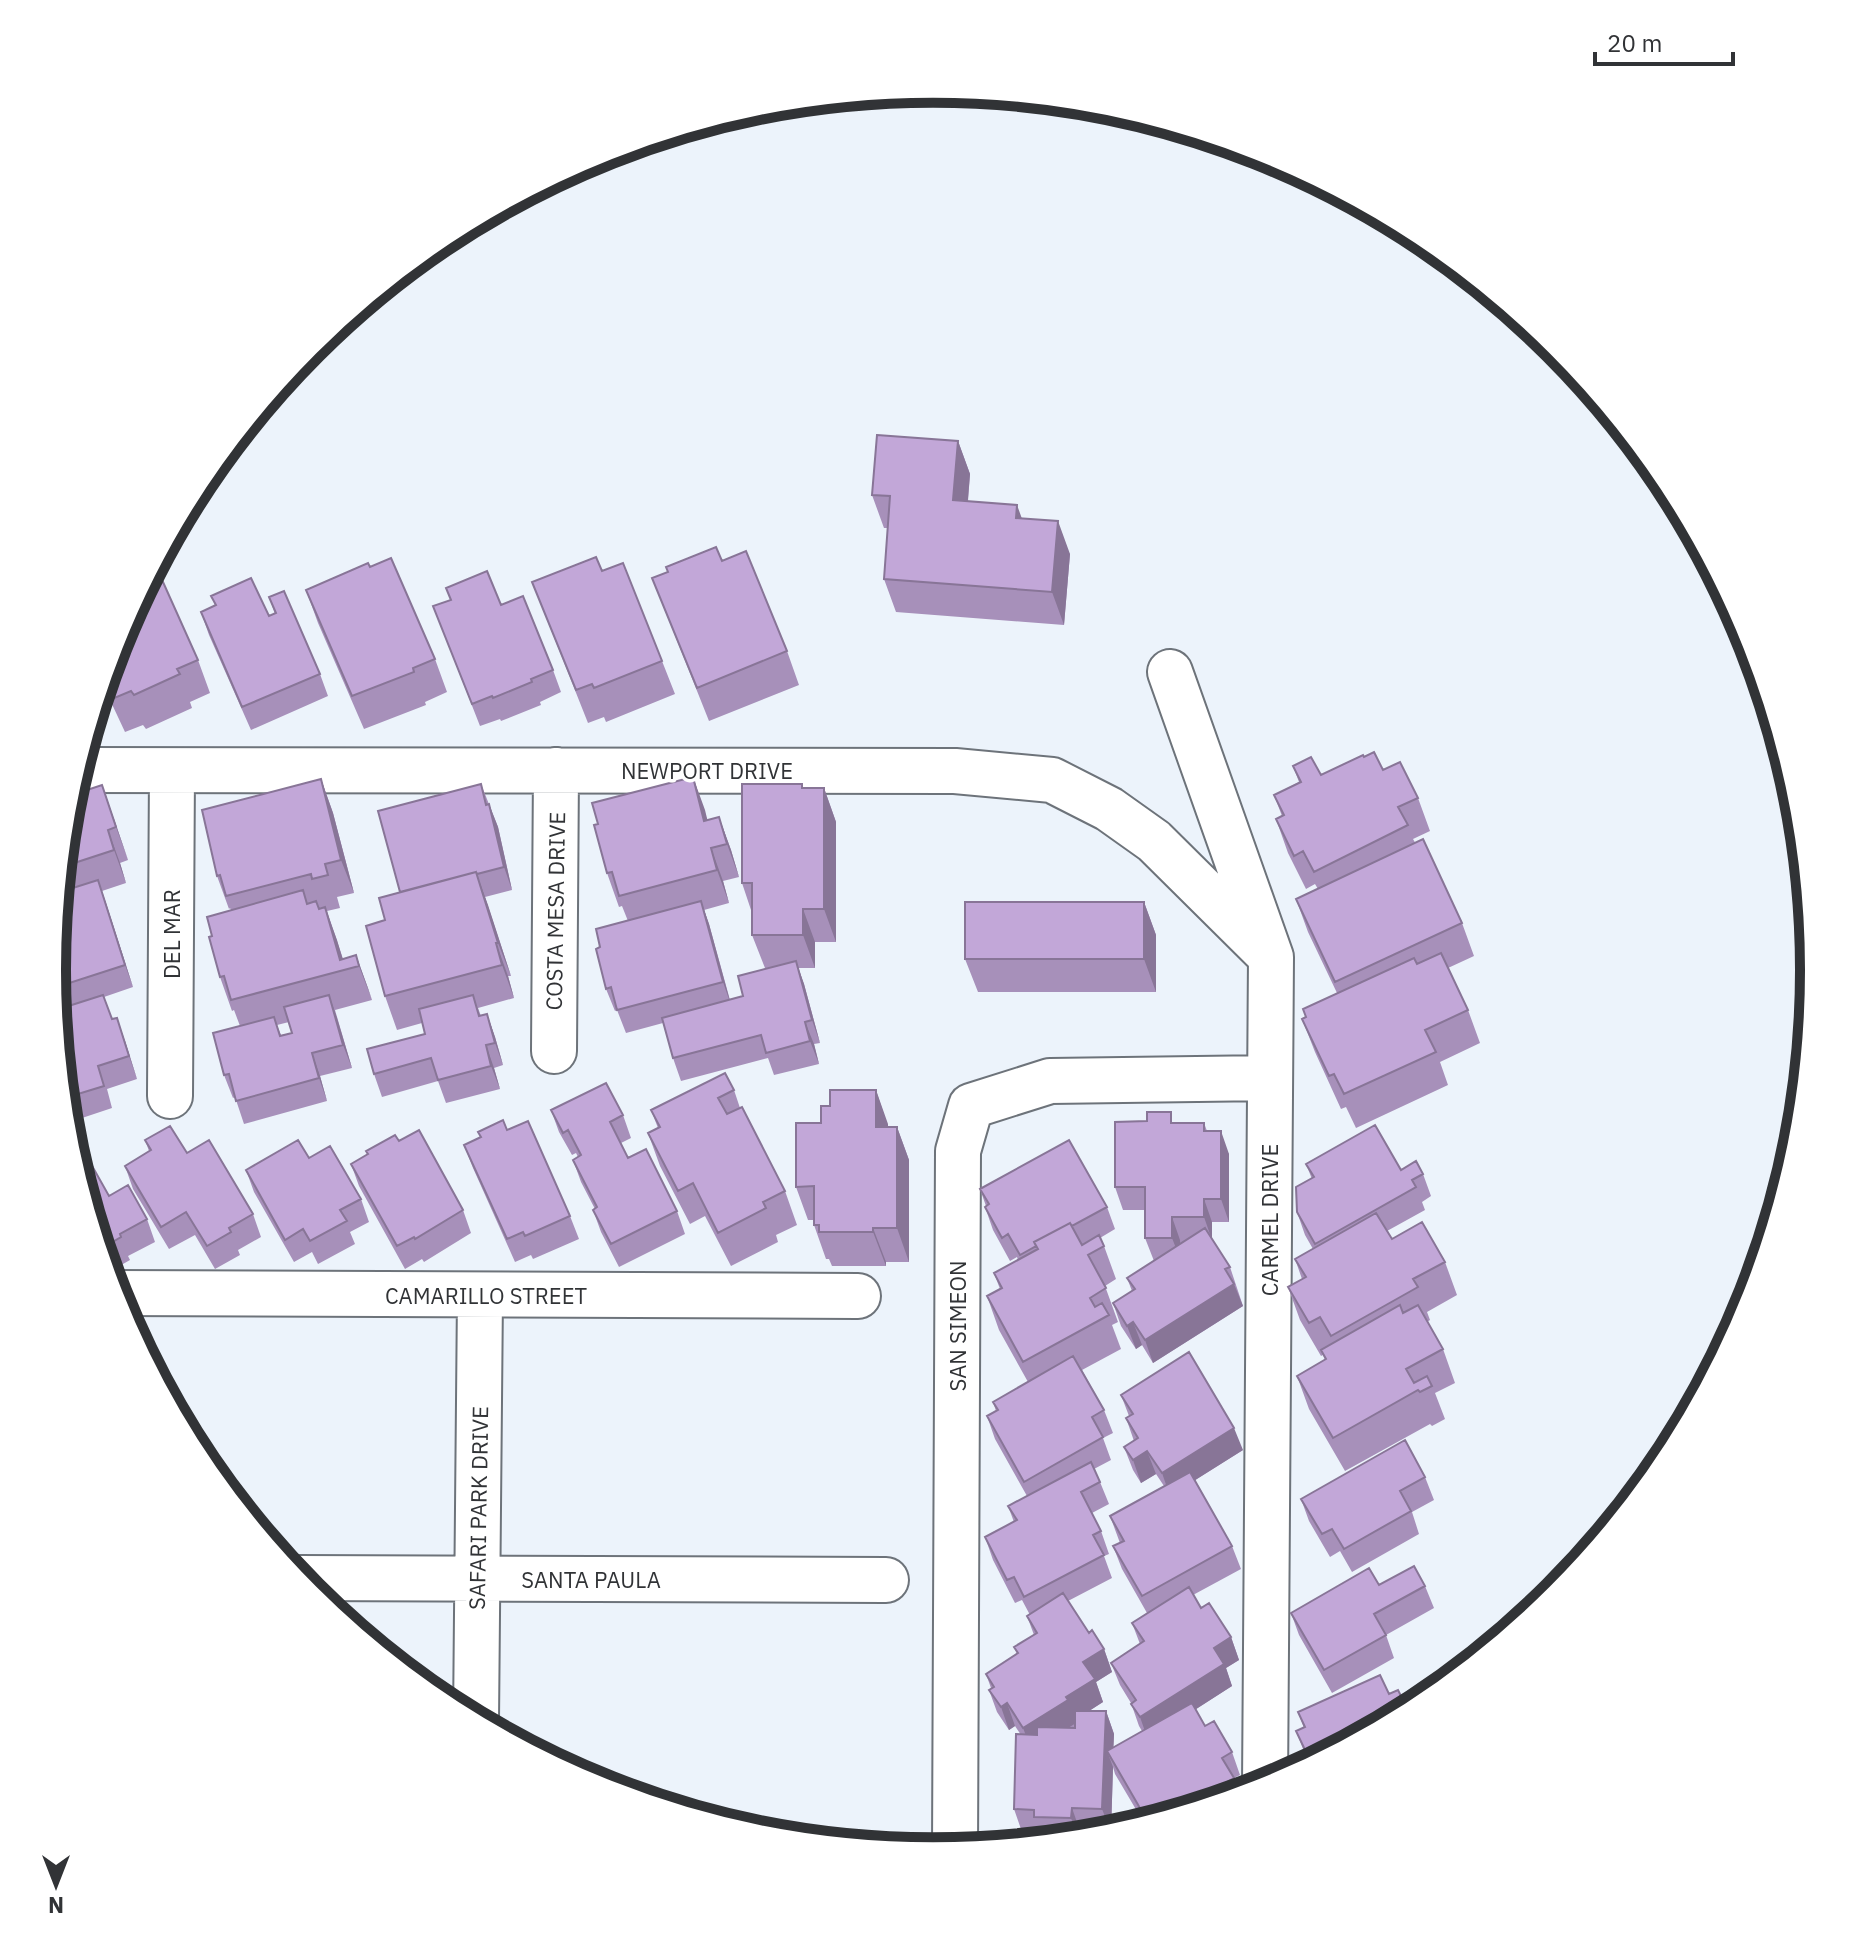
<svg xmlns="http://www.w3.org/2000/svg" width="1867" height="1941" font-family="'IBM Plex Sans',sans-serif">
<style>
.lines{fill:none;stroke-linecap:round;stroke-linejoin:round}
.minor-casing{stroke:#6d737a;stroke-width:48}
.minor{stroke:#fff;stroke-width:44}
.wall{fill:#a790ba;fill-rule:evenodd}
.shaded-wall{fill:#887597}
.building{fill:#c2a7d8;stroke:#887597;stroke-width:2}
.labels{text-anchor:middle;dominant-baseline:central;stroke-width:7;stroke-linejoin:round;paint-order:stroke}
.street-label{font-size:22px;fill:#313336;stroke:#fff}
.rim{fill:none;stroke:#313336;stroke-width:10}
</style>
<rect width="100%" height="100%" fill="#ecf3fb"/>
<g class="lines">
<defs>
<path id="minor" d="M1170 672 1271 957 1265 1787
M78 770 955 771 1052 780 1109 809 1154 841 1271 957
M554 1051 556 770
M170 1096 172 771
M115 1293 858 1296
M297 1578 886 1580
M476 1721 480 1295
M955 1850 958 1151 971 1106 1050 1081 1270 1078"/>
</defs>
<use href="#minor" class="minor-casing"/>
<use href="#minor" class="minor"/>
</g>
<path class="wall" d="M958 441 970 474 968 501 1022 519 1070 554 1064 625 896 612 884 579 888 528H884L872 495Z
M722 561 787 651 799 685 709 721 652 578Z
M602 571 662 661 675 694 606 722 604 717 588 723 532 582Z
M306 590 435 659 447 692 425 702 426 705 364 729 318 623Z
M211 596 269 616 275 614 269 597 320 674 328 696 251 730 209 635 201 612 215 605Z
M501 605 553 670 561 692 540 702 541 705 501 721 500 719 480 726 433 606Z
M119 633 198 660 210 693 190 702 192 708 146 729 143 725 125 732 103 685Z
M1364 757 1418 798 1430 831 1413 839 1462 923 1474 956 1448 968 1468 1010 1480 1043 1440 1062 1448 1085 1356 1128 1346 1107 1341 1109 1315 1052 1302 1019 1306 1017 1337 993 1308 932 1296 899 1318 889 1315 884 1306 889 1288 853 1276 819 1282 816 1274 795 1299 782 1293 766 1321 775Z
M693 777 707 820 719 817 731 850 739 877 723 881 729 903 704 910 709 924 730 1000 743 996 768 968H765L752 935V913L742 883 804 788H824L836 822V942H815V968H798L804 984 820 1043 814 1044 819 1064 774 1075 768 1058 681 1081 673 1058 663 1023 626 1033 617 1010 615 1011 606 989 600 947 628 921 622 906 619 907 607 873 598 824Z
M321 779 333 813 354 893 337 897 340 908 327 911 343 959 356 955 372 1000 335 1010 352 1068 320 1076 327 1101 244 1124 235 1097 233 1098 224 1075 240 1026 234 1010 232 1011 220 977 212 936 231 910 230 908 229 909 217 876ZM289 1022 292 1033 281 1035 277 1025Z
M74 781 79 793 114 819 128 860 120 863 126 883 102 891 133 987 104 997 112 1019 125 1041 137 1079 107 1089 112 1108 67 1123 52 970 69 798Z
M481 784 498 827 512 890 485 897 511 976H508L514 998 478 1008 481 1016 487 1014 495 1037 503 1065 494 1068 500 1089 446 1103 438 1081 382 1097 374 1074 425 1034 422 1023 397 1030 385 996V920L400 892Z
M1144 902 1156 935V992H978L965 959Z
M734 1090 740 1108 785 1191 797 1225 776 1235 778 1242 731 1266 705 1216 690 1224 660 1166 648 1133 658 1128 651 1110Z
M876 1090 888 1127H897L909 1160V1262H886V1266H832L829 1259H826L814 1225V1220H808L796 1187 821 1123 830 1106Z
M551 1110 623 1115 631 1138 621 1143 628 1158 677 1211 685 1234 619 1267 601 1232 593 1210 595 1209 581 1182 573 1160 578 1157 576 1153 572 1155 559 1132Z
M1174 1123H1204L1207 1131 1229 1154V1222H1212V1239L1230 1267 1243 1306 1153 1363 1142 1345 1136 1349 1121 1326 1113 1303 1132 1291 1127 1278 1154 1261 1145 1238V1210H1123L1115 1187Z
M507 1130 570 1216 579 1239 533 1259 531 1255 515 1262 473 1168 464 1145Z
M145 1140 187 1153 253 1214 261 1237 238 1250 240 1255 215 1269 195 1235 169 1249 133 1189 125 1166 149 1151Z
M399 1141 463 1210 471 1233 424 1262 422 1259 405 1269 359 1186 351 1164 367 1155 366 1151Z
M69 1142 109 1196 147 1219 155 1242 128 1256 130 1260 116 1268 113 1263 107 1267Z
M309 1158 361 1199 369 1222 350 1232 355 1244 318 1264 312 1252 294 1262 254 1192 246 1170Z
M1306 1164 1401 1170 1423 1174 1431 1196 1422 1202 1425 1210 1387 1231 1392 1239 1445 1262 1457 1295 1427 1312 1430 1320 1427 1322 1443 1349 1455 1383 1435 1393 1445 1419 1432 1426 1430 1424 1345 1471 1309 1409 1297 1376 1325 1360 1323 1355 1321 1356 1300 1320 1288 1287 1302 1279 1295 1259 1313 1249 1305 1235 1297 1212 1312 1179Z
M980 1189 1107 1207 1115 1229 1100 1238 1104 1246 1116 1279 1105 1286 1118 1322 1112 1325 1121 1349 1082 1370 1104 1410 1113 1433 1103 1438 1111 1460 1094 1469 1100 1482 1109 1504 1092 1513 1101 1531 1109 1554 1104 1556 1112 1578 1068 1601 1089 1633 1104 1649 1112 1672 1096 1682 1103 1702 1089 1711H1106L1114 1734 1113 1748 1142 1731 1139 1726 1131 1703 1120 1685 1111 1663 1140 1644 1132 1623 1147 1613 1122 1569 1113 1546 1120 1543 1110 1516 1164 1486 1156 1474 1141 1483 1133 1470 1124 1447 1134 1441 1126 1418 1129 1416 1121 1395 1243 1450 1195 1480 1232 1546 1241 1569 1193 1595 1201 1608 1231 1637 1239 1660 1226 1668 1232 1686 1196 1709 1205 1726 1232 1752 1240 1775 1234 1778 1240 1794 1144 1823 1115 1774 1113 1767 1111 1832 1080 1831 1079 1838 1057 1840H1042L1039 1832H1022L1014 1809 1021 1735 1015 1726 1009 1730 997 1712 989 1690 991 1688 986 1674 1017 1654 1014 1647 1034 1635 1027 1616 1030 1615 1022 1600 1015 1603 993 1560 985 1537 1014 1522 1008 1506 1027 1496 995 1439 987 1416 996 1411 993 1402 1028 1382 999 1330 987 1296 1000 1289 994 1273 1018 1260 1017 1257 1010 1261 993 1230 985 1207 986 1206Z
M1425 1477 1434 1500 1412 1512 1419 1534 1352 1572 1340 1551 1330 1557 1309 1521 1301 1499Z
M1379 1585 1425 1586 1434 1608 1386 1635 1394 1658 1332 1693 1299 1635 1291 1613Z
M1389 1694 1405 1704 1408 1712 1309 1764 1296 1731 1304 1728 1298 1712Z"/>
<path class="shaded-wall" d="M958 441 970 474 965 534 953 500Z
M1017 505 1029 538 1016 518Z
M1058 521 1070 554 1064 625 1052 592Z
M693 777 705 810 714 847 704 821Z
M321 779 333 813 354 893 341 860Z
M102 785 114 819 128 860 116 827Z
M824 788 836 822V942L824 909Z
M489 804 498 827 512 890 504 867Z
M719 817 731 850 739 877 727 844Z
M108 830 120 863 126 883 114 850Z
M711 848 723 881 729 903 717 870Z
M476 872 488 905 511 976 498 943Z
M98 880 106 903 133 987 125 965Z
M701 901 709 924 731 1005 723 982Z
M1144 902 1156 935V992L1144 959Z
M325 907 337 940 346 970 340 960Z
M803 909 815 942V968L803 935Z
M496 943 508 976 514 998 502 965Z
M356 955 368 988 372 1000 359 966Z
M796 961 804 984 820 1043 812 1020Z
M329 995 337 1018 352 1068 343 1045Z
M487 1014 495 1037 503 1065 495 1043Z
M117 1018 125 1041 137 1079 129 1056Z
M805 1022 814 1044 819 1064 810 1041Z
M486 1045 494 1068 500 1089 491 1066Z
M312 1053 320 1076 327 1101 319 1078Z
M876 1090 888 1124V1160L876 1127Z
M897 1127 909 1160V1262L897 1228Z
M1221 1131 1229 1154V1222L1221 1199Z
M1204 1199 1212 1222V1240L1204 1217Z
M1172 1217 1180 1240 1181 1261 1172 1238Z
M873 1228 886 1262V1266L873 1232Z
M1234 1284 1243 1306 1153 1363 1145 1340Z
M1133 1322 1142 1345 1136 1349 1127 1326Z
M1234 1428 1243 1450 1170 1496 1162 1473Z
M1147 1451 1156 1474 1141 1483 1133 1460Z
M1231 1637 1239 1660 1226 1668 1232 1686 1148 1740 1140 1717 1214 1648Z
M1104 1649 1112 1672 1096 1682 1103 1702 1075 1720 1076 1723 1032 1751 1023 1728 1066 1697 1083 1662Z
M1007 1703 1015 1726 1009 1730 1001 1707Z
M1106 1711 1114 1734 1113 1762 1107 1751 1113 1767 1111 1832 1102 1809Z
M1072 1808 1080 1831 1079 1838H1078L1071 1818Z"/>
<path class="building" d="M877 435 958 441 953 500 1017 505 1016 518 1058 521 1052 592 884 579 890 496 872 495Z
M716 547 722 561 746 551 787 651 697 688 652 578 668 572 666 567Z
M596 557 602 571 623 563 662 661 594 688 592 684 576 690 532 582Z
M391 558 435 659 413 668 414 672 352 696 306 590 368 563 370 567Z
M487 571 501 605 523 596 553 670 531 679 532 682 493 698 492 696 472 704 433 606 451 600 446 588Z
M251 578 269 616 276 613 269 597 284 591 320 674 242 707 201 612 216 605 211 596Z
M163 582 198 660 177 669 180 674 134 695 131 691 112 699 105 681 119 633 142 589 143 591Z
M1374 752 1383 770 1400 762 1418 798 1398 807 1408 825 1314 872 1303 851 1294 856 1276 819 1284 815 1274 795 1301 782 1293 766 1311 757 1321 775 1363 755 1364 757Z
M693 777 704 821 719 817 727 844 711 848 717 870 619 896 612 872 607 873 594 825 598 824 592 803Z
M321 779 341 860 325 864 328 875 312 879 311 874 226 896 220 875 217 876 202 810Z
M74 781 78 793 102 785 116 827 108 830 114 850 62 867 69 798Z
M481 784 486 805 489 804 504 867 477 874 476 872 400 892 378 811Z
M742 784H802V788H824V909H803V935H752V883H742Z
M1423 839 1462 923 1335 982 1296 899Z
M476 872 498 943H496L502 965 385 996 366 926 385 920 379 898Z
M98 880 125 965 54 988 52 970 60 892Z
M303 890 307 904 316 901 319 909 325 907 340 960 356 955 359 966 231 1000 224 976 220 977 209 937 212 936 207 917Z
M701 901 723 982 617 1010 611 987 606 989 596 949 600 947 596 929Z
M965 902H1144V959H965Z
M1441 953 1468 1010 1425 1030 1436 1052 1344 1094 1334 1074 1329 1076 1302 1019 1306 1017 1303 1009 1414 958 1417 964Z
M796 961 812 1020 805 1022 810 1041 766 1053 761 1035 673 1058 662 1018 743 996 738 976Z
M103 995 112 1019 117 1018 129 1056 98 1066 104 1086 65 1098 56 1010Z
M329 995 343 1045 312 1053 319 1078 236 1101 229 1074 224 1075 213 1033 274 1017 280 1036 292 1033 284 1007Z
M473 995 479 1016 487 1014 495 1043 486 1045 491 1066 438 1080 431 1058 374 1074 367 1049 425 1034 419 1009Z
M725 1073 734 1090 718 1098 727 1114 742 1107 785 1191 763 1202 766 1208 718 1233 693 1183 678 1191 648 1133 660 1127 651 1110Z
M606 1083 623 1115 610 1122 628 1158 646 1149 677 1211 611 1244 593 1210 597 1207 573 1160 581 1155 568 1130 563 1133 551 1110Z
M830 1090H876V1127H897V1228H873V1232H819V1225H814V1186L796 1187V1123H821V1106H830Z
M1147 1112H1171V1123H1204V1131H1221V1199H1204V1217H1172V1238H1145V1187H1115V1122L1147 1121Z
M503 1120 507 1130 528 1121 570 1216 525 1236 523 1232 507 1239 464 1145 481 1137 478 1132Z
M1375 1125 1401 1170 1416 1161 1423 1174 1412 1180 1416 1187 1315 1244 1297 1212 1296 1187 1314 1177 1306 1164Z
M170 1126 187 1153 209 1140 253 1214 229 1228 231 1232 207 1246 186 1212 161 1227 125 1166 151 1150 145 1140Z
M419 1130 463 1210 415 1239 414 1237 397 1246 351 1164 368 1154 366 1151 395 1135 399 1141Z
M73 1132 109 1196 128 1185 147 1219 120 1234 121 1237 107 1245 105 1241 100 1243 69 1142 68 1135Z
M298 1140 309 1158 330 1146 361 1199 340 1210 347 1221 310 1241 303 1229 285 1240 246 1170Z
M1069 1140 1107 1207 1072 1226 1070 1223 1034 1242 1036 1246 1020 1255 1008 1234 1002 1238 985 1207 989 1204 980 1189Z
M1376 1213 1392 1239 1422 1222 1445 1262 1413 1279 1418 1287 1331 1336 1320 1317 1309 1323 1288 1287 1306 1277 1295 1259Z
M1070 1223 1082 1245 1099 1235 1104 1246 1088 1255 1106 1288 1090 1298 1095 1307 1102 1303 1109 1315 1023 1362 987 1296 1002 1288 994 1273 1038 1249 1034 1242Z
M1205 1228 1230 1267 1225 1269 1234 1284 1145 1340 1133 1322 1127 1326 1113 1303 1135 1289 1127 1278Z
M1400 1305 1403 1313 1418 1305 1443 1349 1406 1369 1414 1383 1427 1376 1432 1386 1420 1392 1418 1390 1333 1438 1297 1376 1326 1359 1321 1350Z
M1189 1352 1234 1428 1162 1473 1147 1451 1133 1460 1124 1447 1138 1438 1126 1418 1133 1414 1121 1395Z
M1073 1356 1104 1410 1092 1417 1103 1437 1024 1482 987 1416 998 1410 993 1402Z
M1405 1440 1425 1477 1400 1491 1411 1511 1344 1549 1332 1529 1322 1534 1301 1499Z
M1091 1462 1100 1482 1081 1492 1101 1531 1093 1535 1104 1555 1024 1597 1014 1577 1007 1580 985 1537 1017 1520 1008 1506Z
M1190 1472 1232 1546 1142 1596 1113 1546 1124 1541 1110 1516Z
M1414 1566 1425 1586 1374 1614 1386 1635 1324 1670 1291 1613 1369 1568 1379 1585Z
M1189 1587 1201 1608 1209 1603 1231 1637 1214 1648 1224 1664 1140 1717 1131 1704 1136 1700 1111 1663 1144 1641 1132 1623Z
M1063 1593 1089 1633 1092 1630 1104 1649 1083 1662 1095 1679 1066 1697 1068 1700 1023 1728 1007 1703 1001 1707 989 1690 994 1687 986 1674 1018 1653 1014 1647 1037 1633 1027 1616Z
M1380 1675 1389 1694 1398 1690 1405 1704 1374 1717 1379 1727 1318 1760 1313 1749 1306 1752 1296 1731 1305 1727 1298 1712Z
M1192 1703 1205 1726 1214 1721 1232 1752 1222 1758 1234 1778 1163 1818 1148 1822 1107 1751Z
M1075 1711H1106L1102 1809 1072 1808 1071 1818 1034 1817V1810L1014 1809 1016 1734 1037 1735V1727L1075 1728Z"/>
<g class="labels">
<g class="street-label">
<text x="707" y="770">NEWPORT DRIVE</text>
<text transform="translate(555 911) rotate(-89)">COSTA MESA DRIVE</text>
<text transform="translate(171 934) rotate(-90)">DEL MAR</text>
<text transform="translate(1269 1220) rotate(-90)">CARMEL DRIVE</text>
<text x="486" y="1295">CAMARILLO STREET</text>
<text transform="translate(957 1326) rotate(-90)">SAN SIMEON</text>
<text transform="translate(478 1508) rotate(-89)">SAFARI PARK DRIVE</text>
<text x="591" y="1579">SANTA PAULA</text>
</g>
</g>
<path d="M0 0H1867V1941H0ZM66 970a867 867 0 1 1 1734 0a867 867 0 1 1-1734 0Z" fill="#fff" fill-rule="evenodd"/>
<path class="rim" d="M66 970a867 867 0 1 1 1734 0a867 867 0 1 1-1734 0Z"/>
<g transform="translate(56 1885) rotate(180)" stroke="#ffffff" stroke-width="6" paint-order="stroke">
<path d="M0-6L14 30L0 20L-14 30Z" fill="#313336"/>
<text y="-12" font-size="22" font-weight="bold" text-anchor="middle" fill="#313336">N</text>
</g>
<path d="M1595 52v12h138v-12" fill="none" stroke="#313336" stroke-width="4"/>
<text x="1607" y="52" font-size="24" fill="#313336" stroke="#ffffff" stroke-width="6" paint-order="stroke">20 m</text>
</svg>
